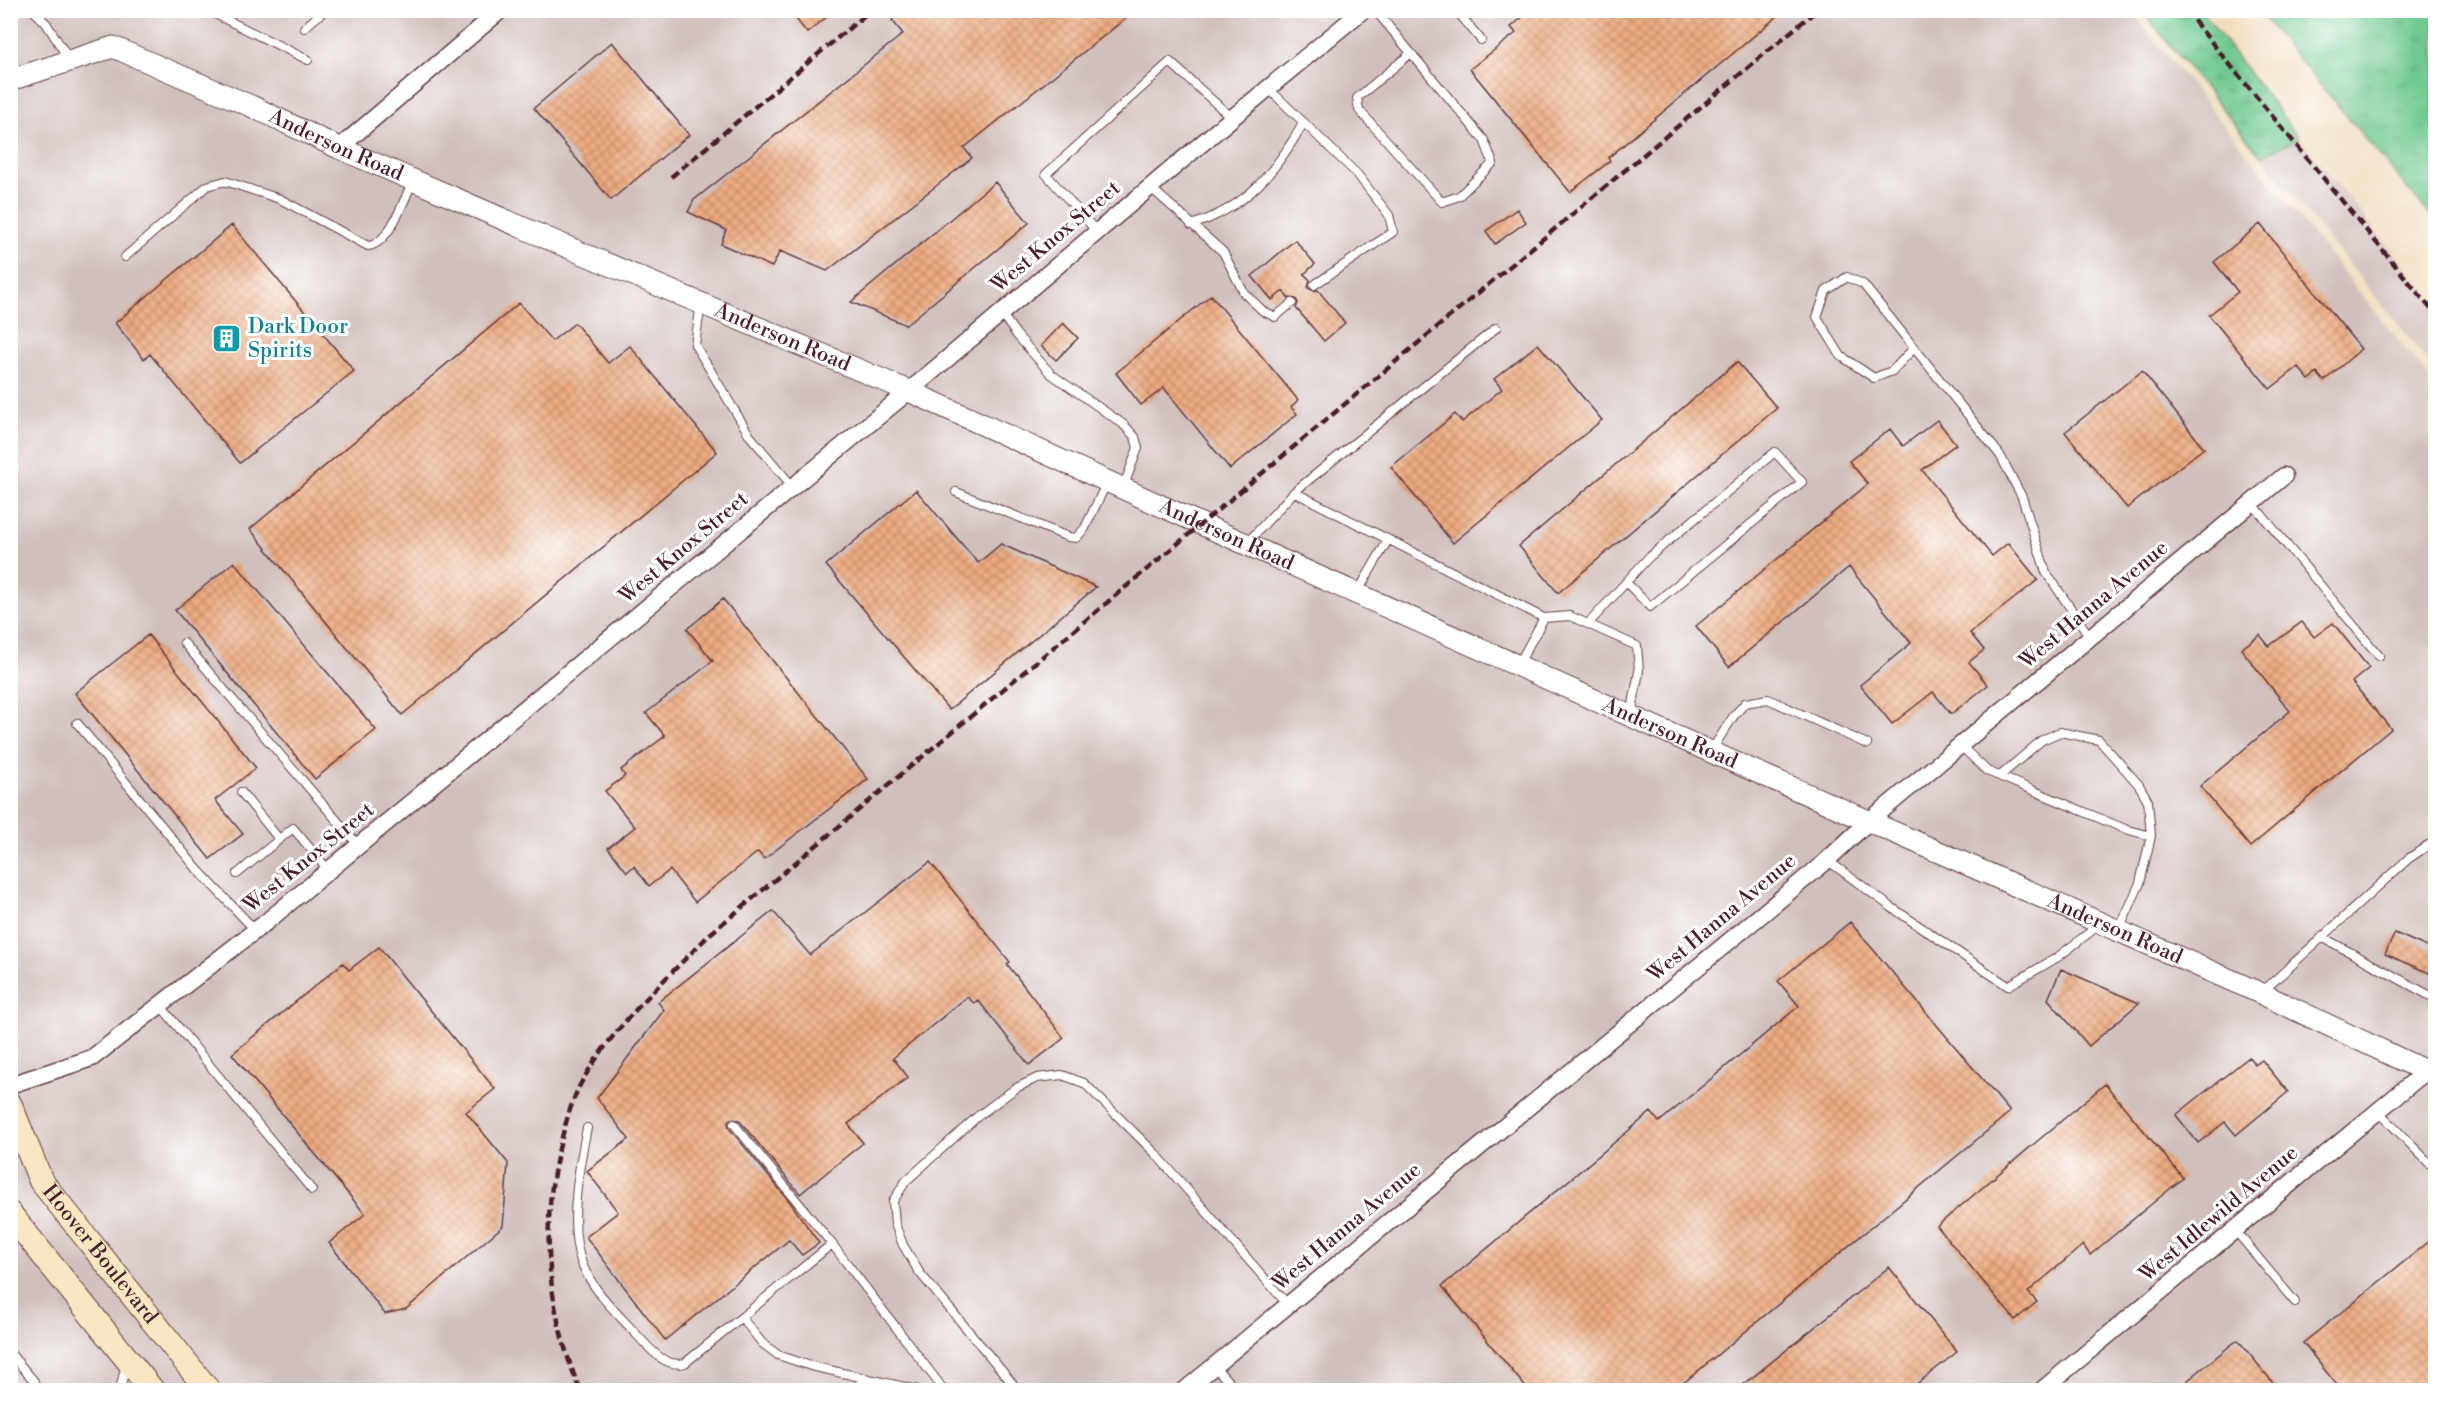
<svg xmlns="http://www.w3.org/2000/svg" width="2446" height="1401" font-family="'Libre Bodoni',serif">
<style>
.industrial{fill:#d0c0bc}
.wetland{fill:url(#wetland-marsh);stroke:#5c745e;stroke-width:1.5}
.park{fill:url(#park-tufts);stroke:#5c745e;stroke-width:1.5}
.building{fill:url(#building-cross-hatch)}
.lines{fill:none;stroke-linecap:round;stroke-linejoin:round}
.service-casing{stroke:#633c41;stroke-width:10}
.minor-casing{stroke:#633c41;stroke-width:19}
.tertiary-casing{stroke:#633c41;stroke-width:23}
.secondary-casing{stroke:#633c41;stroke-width:26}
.service{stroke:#fff;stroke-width:8}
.minor{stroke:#fff;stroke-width:16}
.tertiary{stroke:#fff;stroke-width:21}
.secondary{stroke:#f9e7c3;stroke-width:24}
.rail{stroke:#4a1f2b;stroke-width:4.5;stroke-dasharray:9 4.5;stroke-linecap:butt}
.labels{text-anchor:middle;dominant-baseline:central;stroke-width:6;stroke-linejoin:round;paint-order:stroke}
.street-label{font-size:21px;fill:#4a1f2b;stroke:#fff}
.culture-label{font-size:21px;fill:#0d838f;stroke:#fff;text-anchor:start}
</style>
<defs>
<pattern id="wetland-marsh" width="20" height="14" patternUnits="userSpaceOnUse" patternTransform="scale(1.5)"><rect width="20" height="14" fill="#6fc990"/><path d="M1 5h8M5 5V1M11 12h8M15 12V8" fill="none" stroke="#62ac7c"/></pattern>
<pattern id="park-tufts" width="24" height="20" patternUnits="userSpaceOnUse" patternTransform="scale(1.5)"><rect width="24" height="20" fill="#6fc990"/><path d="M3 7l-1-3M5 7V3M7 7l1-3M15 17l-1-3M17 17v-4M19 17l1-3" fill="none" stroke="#62ac7c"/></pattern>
<pattern id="building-cross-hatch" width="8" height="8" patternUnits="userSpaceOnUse" patternTransform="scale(1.5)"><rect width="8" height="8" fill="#edab80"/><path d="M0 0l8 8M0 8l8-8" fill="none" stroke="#c28b69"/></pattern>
</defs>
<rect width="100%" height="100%" fill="#fff"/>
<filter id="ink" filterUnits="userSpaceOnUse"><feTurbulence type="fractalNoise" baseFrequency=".0167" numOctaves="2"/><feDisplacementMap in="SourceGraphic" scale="12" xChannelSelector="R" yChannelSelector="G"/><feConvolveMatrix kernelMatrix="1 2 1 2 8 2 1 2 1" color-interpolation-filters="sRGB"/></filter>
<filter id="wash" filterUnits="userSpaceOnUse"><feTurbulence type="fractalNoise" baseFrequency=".008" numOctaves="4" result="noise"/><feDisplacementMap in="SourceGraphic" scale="24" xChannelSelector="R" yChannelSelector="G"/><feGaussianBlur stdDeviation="1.35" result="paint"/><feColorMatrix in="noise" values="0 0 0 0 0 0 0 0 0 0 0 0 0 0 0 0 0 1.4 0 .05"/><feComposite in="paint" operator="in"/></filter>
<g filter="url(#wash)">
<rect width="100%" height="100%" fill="#f1ddbd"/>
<path class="industrial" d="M10 11H2131L2435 385V1390H11Z
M2299 138 2435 303V370L2261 156Z"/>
<path class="wetland" d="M2142 11H2202L2299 138 2261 156Z"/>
<path class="park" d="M2258 11H2435V221Z"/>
<g id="blocks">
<path class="building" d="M789 10H835L807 33Z
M903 10H1136L964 148 972 158 827 271 780 251 772 267 721 244 726 230 688 212 694 200 903 34 892 20Z
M1531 10H1785L1608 158 1610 161 1570 192 1470 69 1516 33 1511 27Z
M612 42 689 135 611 200 534 108Z
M995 182 1029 223 906 325 851 302Z
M1517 209 1526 222 1495 244 1486 231Z
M2260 224 2361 349 2324 381 2317 373 2309 380 2298 367 2270 389 2209 315 2238 292 2214 262Z
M232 225 354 371 240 463 150 354 144 359 115 323Z
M1295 240 1315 264 1304 274 1310 280 1308 288 1314 291 1318 290 1345 323 1324 341 1296 308 1298 303 1296 299 1288 298 1283 291 1272 300 1252 276Z
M1211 295 1298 400 1291 407 1297 414 1230 469 1164 388 1141 405 1116 373Z
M519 303 552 341 575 323 608 363 630 346 717 452 402 715 250 529Z
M1063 323 1078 338 1056 360 1041 346Z
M1538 344 1602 420 1453 543 1391 467 1455 414 1462 422 1502 389 1494 379Z
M1737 362 1777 408 1558 593 1519 546Z
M2142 371 2204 448 2127 508 2065 432Z
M1937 420 1956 444 1922 470 1992 556 2008 543 2038 580 1970 633 1984 650 1969 662 1988 685 1951 714 1933 692 1892 724 1860 685 1911 643 1849 567 1729 667 1696 626 1868 484 1849 461 1890 429 1903 446Z
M916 490 978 563 1001 544 1096 587 949 710 826 565Z
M234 562 376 730 315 779 175 610Z
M723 599 868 779 764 859 758 852 695 902 670 870 649 886 634 866 627 872 608 848 635 827 605 791 625 776 621 770 665 736 646 713 713 661 687 629Z
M2302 622 2314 637 2333 623 2369 668 2352 682 2391 729 2250 847 2200 786 2290 711 2241 649 2260 635 2269 646Z
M148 635 256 768 215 800 243 834 210 859 75 693Z
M930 862 1010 962 1007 964 1064 1038 1029 1065 978 1000 974 1003 967 997 893 1058 908 1077 848 1124 863 1143 800 1194 739 1120 730 1119 728 1122 729 1128 790 1202 819 1243 802 1255 789 1240 665 1340 586 1237 618 1212 587 1171 629 1139 597 1098 664 1010 658 1002 773 911 810 955Z
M1850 922 2010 1112 1675 1390H1528L1442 1286 1651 1112 1659 1122 1799 1006 1778 981Z
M2395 933 2436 951V959L2429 973 2385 954Z
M379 947 495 1089 466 1112 508 1163 503 1226 406 1309 385 1314 329 1243 365 1214 232 1054 343 963 349 970Z
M2061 969 2139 1003 2089 1046 2048 999Z
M2249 1057 2255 1065 2262 1060 2288 1092 2236 1135 2225 1122 2198 1143 2176 1115Z
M2105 1084 2183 1178 2090 1255 2083 1245 2028 1292 2037 1302 2015 1320 1937 1226Z
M2436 1236V1390H2341L2303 1343Z
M1889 1267 1957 1352 1909 1390H1737Z
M2238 1340 2279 1390H2176L2231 1345Z"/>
</g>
</g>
<g filter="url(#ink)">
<use href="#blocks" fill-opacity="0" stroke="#633c41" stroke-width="1.5"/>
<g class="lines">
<defs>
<path id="service" d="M33 10 46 23 70 61
M207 10 308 60
M1375 10 1484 140 1493 163 1459 196 1442 202 1359 110 1357 98 1410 54
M1456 10 1481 40
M304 28 325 10
M1268 88 1357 174 1389 215 1393 232 1314 285
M1150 187 1223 252 1244 293 1263 311 1275 317 1292 303
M1191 225C1247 208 1276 171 1304 122
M1097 232 1046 174 1170 62 1232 118
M125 257 207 186 225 181 280 199 368 246C389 245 405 198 413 180
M701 303 695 345 750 436 793 487
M1001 313 1016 334 1051 374 1123 424 1135 437 1138 448 1123 488
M1914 348 1892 371 1874 378 1841 356 1817 317 1826 291 1847 277 1863 284 2000 455 2022 497 2046 572 2090 637
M956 492 1068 537 1076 538 1085 528 1107 482
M1294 492 1496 328
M2252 503 2379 656
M1246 544 1294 492 1544 618 1570 616 1637 646 1639 671 1631 716
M1357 593 1388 540
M1588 624 1648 558 1775 452 1802 482 1650 607 1627 583
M184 643 359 846
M1518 665 1544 618
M77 723 198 870 256 931
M1960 745 1987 771 2125 829 2151 836
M1711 751 1733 717 1745 703 1768 699 1867 744
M2000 776 2042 740 2060 732 2099 740 2139 785 2148 801 2151 836 2140 883 2119 930
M241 792 279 839
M1827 860 1891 907 2008 986 2058 957 2099 925
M237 874 293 828 329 871
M2322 937 2436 999
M2261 993 2408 859 2436 840
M160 1005 312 1190
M2378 1111 2429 1163 2436 1165
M734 1124 832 1244 944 1390
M587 1128C579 1166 567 1230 583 1266 594 1292 618 1314 637 1335 650 1349 665 1368 685 1363L832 1244
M2235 1230 2295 1302
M742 1318 762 1343 778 1355 811 1366 918 1390
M10 1353 34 1381 32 1390
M1214 1366 1236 1390
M120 1390 126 1364
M858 1390 862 1378
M1018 1390 919 1272 903 1245 895 1224 893 1201 906 1181 978 1116 1016 1088 1037 1078 1062 1075 1084 1083 1155 1153 1288 1305"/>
<path id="minor" d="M339 148 501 10
M10 1085 92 1058 265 923 909 391 1232 118 1363 10
M1185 1390 1824 863 1868 822 2284 476
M2042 1390 2425 1072"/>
<g id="tertiary">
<path id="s1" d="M10 80 113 47 251 106 339 148 579 252 909 391 1201 524 1711 752 2260 993 2436 1076"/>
</g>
<g id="secondary">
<path id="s2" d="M10 1105 41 1181 208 1390"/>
<path d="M10 1214 152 1390"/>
</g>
</defs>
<use href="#service" class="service-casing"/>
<use href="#minor" class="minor-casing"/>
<use href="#tertiary" class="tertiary-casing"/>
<use href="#secondary" class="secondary-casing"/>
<use href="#service" class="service"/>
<use href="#minor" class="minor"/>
<use href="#tertiary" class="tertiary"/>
<use href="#secondary" class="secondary"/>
<path class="rail" d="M2185 10 2436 315
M671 177 871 10
M580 1390C547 1311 539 1224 561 1141 566 1122 571 1103 580 1085 612 1027 665 980 710 934L1817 10"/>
</g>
</g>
<defs>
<symbol id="building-square" viewBox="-11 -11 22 22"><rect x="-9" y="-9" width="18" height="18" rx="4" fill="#0f9aa8" stroke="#fff"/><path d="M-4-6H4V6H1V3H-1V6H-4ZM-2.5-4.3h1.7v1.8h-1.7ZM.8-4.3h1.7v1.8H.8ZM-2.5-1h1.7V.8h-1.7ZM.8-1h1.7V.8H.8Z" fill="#fff"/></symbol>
</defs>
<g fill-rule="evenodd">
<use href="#building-square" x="210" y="322" width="33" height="33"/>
</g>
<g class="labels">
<g class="street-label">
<text stroke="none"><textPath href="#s1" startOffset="352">Anderson Road</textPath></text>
<text transform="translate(1056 237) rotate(-40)">West Knox Street</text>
<text stroke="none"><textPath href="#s1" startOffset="838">Anderson Road</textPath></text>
<text stroke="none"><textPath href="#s1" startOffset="1324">Anderson Road</textPath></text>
<text transform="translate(684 548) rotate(-40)">West Knox Street</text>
<text transform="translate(2094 605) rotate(-40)">West Hanna Avenue</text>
<text stroke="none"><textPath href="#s1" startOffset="1810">Anderson Road</textPath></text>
<text transform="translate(309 858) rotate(-39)">West Knox Street</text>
<text transform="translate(1722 918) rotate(-40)">West Hanna Avenue</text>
<text stroke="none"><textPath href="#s1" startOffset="2296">Anderson Road</textPath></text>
<text transform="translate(2219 1214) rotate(-40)">West Idlewild Avenue</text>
<text transform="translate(1347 1227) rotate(-40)">West Hanna Avenue</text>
<text stroke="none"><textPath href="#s2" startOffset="176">Hoover Boulevard</textPath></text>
</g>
<g class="culture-label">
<text x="248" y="327">Dark Door<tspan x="248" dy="24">Spirits</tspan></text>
</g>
</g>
<rect width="2446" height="1401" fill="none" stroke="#fff" stroke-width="36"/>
</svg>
